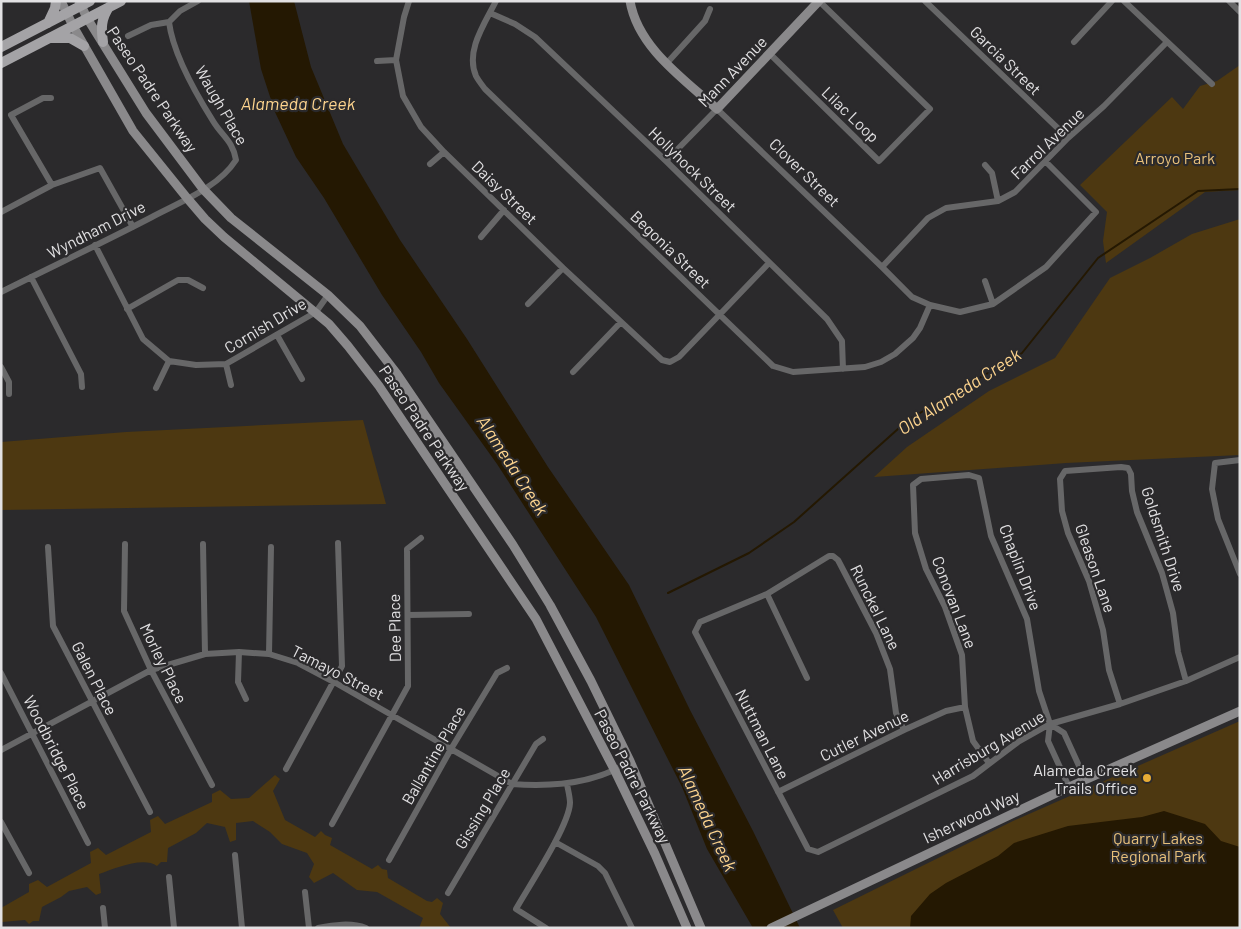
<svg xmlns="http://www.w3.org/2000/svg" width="1241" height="929" font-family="Barlow,sans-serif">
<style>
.green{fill:#4d3811}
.water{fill:#241802}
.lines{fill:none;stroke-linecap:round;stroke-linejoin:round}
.stream{stroke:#241802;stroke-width:2}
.street{stroke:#676768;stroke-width:6}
.secondary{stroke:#8a898b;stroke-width:9}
.primary{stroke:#a4a3a6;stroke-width:10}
.poi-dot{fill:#e7ac36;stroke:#2b2a2c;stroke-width:2}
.labels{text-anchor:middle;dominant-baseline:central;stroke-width:4.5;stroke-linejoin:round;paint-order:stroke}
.street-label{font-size:16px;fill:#e2e1e3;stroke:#2b2a2c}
.park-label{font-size:16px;fill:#e8c07a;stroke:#2b2a2c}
.poi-label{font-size:16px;fill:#e2e1e3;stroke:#2b2a2c;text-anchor:end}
.water-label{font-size:18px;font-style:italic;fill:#fdd48e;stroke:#2b2a2c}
</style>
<rect width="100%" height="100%" fill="#2b2a2c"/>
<path class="green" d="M1240 65V190L1205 192 1106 263 1103 241 1107 212 1080 185 1172 97 1183 109 1200 86 1217 81Z
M1240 219V455L1066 463 874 477 907 447 989 391 1055 358 1110 278 1150 258 1192 234Z
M363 420 386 504 1 510V442L126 432Z
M1240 721V928H843L833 910 1013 821Z
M275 775 280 779 273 791 285 820 315 837 321 831 325 835 332 838 330 845 372 869 378 865 382 869 387 870 388 878 427 901 432 902 437 898 443 903 440 914 451 928H419L423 918 377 892 357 890 333 873 314 883 309 877 314 864 307 853 282 844 270 832 253 821 236 823V840L230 842 225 827 207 823 196 833 168 848 167 862H161L157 866C143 856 114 869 99 874L101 893 96 895 87 887 69 891 61 897 42 907 39 921H33L29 924 25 920 2 922 1 928V908L29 892V884L38 880 47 887 91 863 90 852 98 848 106 855 151 832 150 820 158 816 165 824 212 802V794L220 790 231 799 249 798Z"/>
<path class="water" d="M249 1H294L311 67 343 144 400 240 467 339 548 467 629 585 690 710 753 831 800 928H753L707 849 682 787 596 617 497 464 439 383 421 352 382 295 324 198 296 157 275 112 261 69Z
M1164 811 1205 824 1221 841 1240 847V928H910L911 916 930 894 946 883 998 856 1014 843 1068 826 1142 817Z"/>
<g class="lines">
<path class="stream" d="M668 593 749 553 794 522 908 420 1022 353 1098 258 1198 191 1240 189"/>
<path class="street" d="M409 1 404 17 396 60 403 96 421 127 444 152 563 268 662 360 670 362 679 357 769 263
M496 1C485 23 465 51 476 76 478 80 482 85 485 89L773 366 793 372 865 367 881 362 895 354 913 338 920 328 930 305
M925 1 1068 138
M1124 1 1212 84
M1229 1 1240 12
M490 13 515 24 535 37 666 161 827 319 842 341 843 369
M128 36 151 25 169 22 180 11 198 1
M1074 42 1112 1
M769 53 879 161 930 109 819 1
M377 61 396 60
M667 63 705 21 710 9
M51 98H43L11 115 52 185
M666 161 717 109 882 267 912 297 930 305 960 312 993 304 1046 267 1096 212 1046 162
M430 164 444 152
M985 165 992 173 998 201
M1 212 52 185 100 168 133 227
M481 237 504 210
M95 245 143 339 169 361 196 365 226 364 316 312 328 295
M882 267 928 218 946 208 998 201 1015 192 1068 138 1104 106 1167 42
M31 277 81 374 82 387
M985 281 993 304
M1 292C51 267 102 243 152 217 180 202 218 188 236 160 233 141 222 136 213 121 196 94 173 54 169 22
M528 304 563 268
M127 309 178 280H188L203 288
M277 335 302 379
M226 364 231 385
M1 367 9 382V394
M573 372 621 322
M156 388 169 361
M1240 460 1215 463 1212 489 1218 519 1240 574
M125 544 124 611 151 670 212 785
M203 544 205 654
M48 547 53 626 150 812
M767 594 807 678
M408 615 469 614
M239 652 238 682 246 699
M269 654 271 547
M1 673 88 843
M1120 704 1109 670 1103 630 1089 581 1068 533 1062 511 1060 479 1065 471 1121 467 1128 468 1131 474 1132 491 1137 512 1162 573 1173 613 1178 652 1186 681
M1050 724 1064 733 1085 779
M904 730 896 713 890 669 876 633 838 560 833 556H829L767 594 700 622 695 632 808 849 818 852 973 776 1018 742 1050 724 1120 704 1186 681 1240 657
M1 750 151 670 205 654 239 652 269 654 298 663 334 682 512 784C552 787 596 784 630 761
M989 763 973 741 965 707 962 655 945 607 926 569 915 533 913 485 921 479 969 475 979 478 991 536 1027 619 1039 691 1050 724 1048 741 1069 787
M286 769 342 666 338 543
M778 792 904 730 946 711 965 707
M1 822 29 873
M332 824 408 686 407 549 421 538
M555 842 598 866 605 873 632 928
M235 855 242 928
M389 860 451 749 497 673 507 668
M169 877 174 928
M305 892 309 928
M448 893 536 744 543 739
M103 908 105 928
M318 928C333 925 351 922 366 928
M546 928 516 909C529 886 569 826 570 803 570 797 568 790 567 784"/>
<path class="secondary" d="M61 1 73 26 133 131 187 198 205 219 224 237 329 324 348 346 379 386 536 619 615 771 655 854 687 928
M79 1 87 18 146 113 203 189 231 218 328 295 360 326 397 374 513 545 550 605 591 681 630 761 701 928
M630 1C638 48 684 79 717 109L819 1
M771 928 1069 787 1240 711"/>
<path class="primary" d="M48 23 55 8 56 1
M52 38H70L84 46
M103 42C101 28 101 19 109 7
M1 47 90 1
M1 63 121 1"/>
</g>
<circle class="poi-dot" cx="1147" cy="778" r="5"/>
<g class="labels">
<g class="street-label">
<text transform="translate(1006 60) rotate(44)">Garcia Street</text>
<text transform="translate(732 71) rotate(-46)">Mann Avenue</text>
<text transform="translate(153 89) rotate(56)">Paseo Padre Parkway</text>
<text transform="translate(222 105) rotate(60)">Waugh Place</text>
<text transform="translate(851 114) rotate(44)">Lilac Loop</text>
<text transform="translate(1047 143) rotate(-44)">Farrol Avenue</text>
<text transform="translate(693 169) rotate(44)">Hollyhock Street</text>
<text transform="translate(805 172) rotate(44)">Clover Street</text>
<text transform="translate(505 192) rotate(44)">Daisy Street</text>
<text transform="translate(96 229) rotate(-27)">Wyndham Drive</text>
<text transform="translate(671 249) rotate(44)">Begonia Street</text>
<text transform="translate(265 325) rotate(-31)">Cornish Drive</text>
<text transform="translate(425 428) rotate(56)">Paseo Padre Parkway</text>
<text transform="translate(1164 539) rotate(72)">Goldsmith Drive</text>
<text transform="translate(1021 567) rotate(69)">Chaplin Drive</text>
<text transform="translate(1096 568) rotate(71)">Gleason Lane</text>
<text transform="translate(955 602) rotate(69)">Conovan Lane</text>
<text transform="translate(876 607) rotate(64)">Runckel Lane</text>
<text transform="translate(394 628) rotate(-91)">Dee Place</text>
<text transform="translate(164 663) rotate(64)">Morley Place</text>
<text transform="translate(338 672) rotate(27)">Tamayo Street</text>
<text transform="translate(95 678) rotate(63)">Galen Place</text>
<text transform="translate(763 734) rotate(63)">Nuttman Lane</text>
<text transform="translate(864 735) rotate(-26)">Cutler Avenue</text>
<text transform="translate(988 747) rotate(-31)">Harrisburg Avenue</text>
<text transform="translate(57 752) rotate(63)">Woodbridge Place</text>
<text transform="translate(433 755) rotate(-60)">Ballantine Place</text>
<text transform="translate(633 776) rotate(63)">Paseo Padre Parkway</text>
<text transform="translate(482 808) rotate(-59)">Gissing Place</text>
<text transform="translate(971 816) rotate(-25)">Isherwood Way</text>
</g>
<g class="park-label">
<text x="1175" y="157">Arroyo Park</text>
<text x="1158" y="837">Quarry Lakes<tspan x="1158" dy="18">Regional Park</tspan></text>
</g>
<g class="poi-label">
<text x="1137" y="769">Alameda Creek<tspan x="1137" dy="18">Trails Office</tspan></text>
</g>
<g class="water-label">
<text x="298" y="103">Alameda Creek</text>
<text transform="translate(959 391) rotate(-33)">Old Alameda Creek</text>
<text transform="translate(513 465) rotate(57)">Alameda Creek</text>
<text transform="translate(708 818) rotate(65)">Alameda Creek</text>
</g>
</g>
<rect width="1241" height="929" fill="none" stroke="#e2e1e3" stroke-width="5"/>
</svg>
